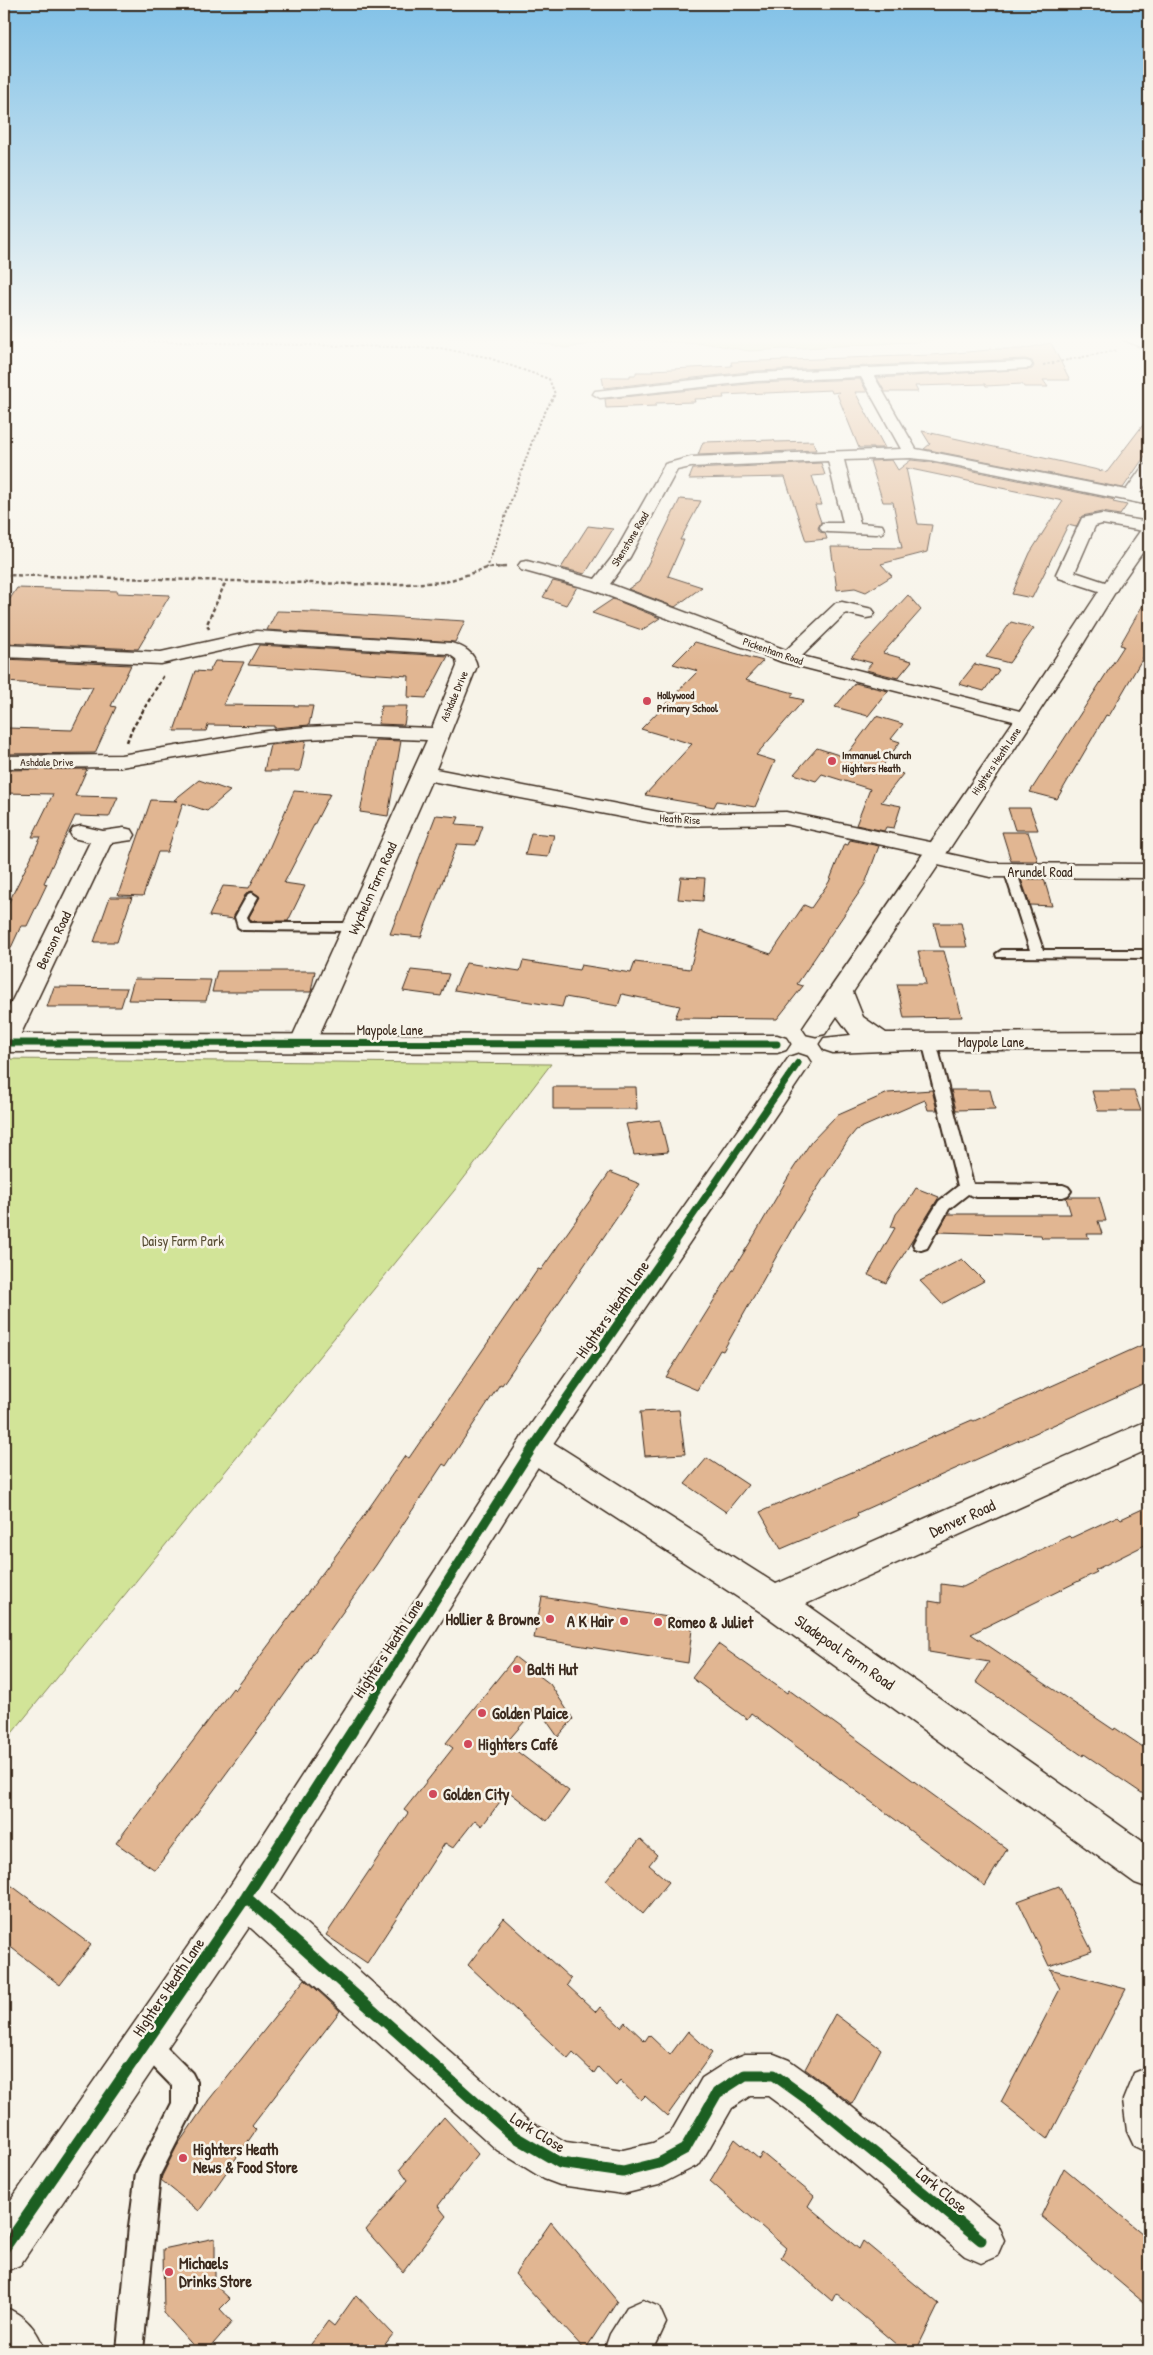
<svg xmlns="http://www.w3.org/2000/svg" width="1153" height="2355" font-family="'Patrick Hand',sans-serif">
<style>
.green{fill:#d2e498;stroke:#86875b}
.building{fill:#e1b692;stroke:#3b2a1e}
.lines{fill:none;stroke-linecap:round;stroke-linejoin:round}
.service-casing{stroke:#3b2a1e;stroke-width:4}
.minor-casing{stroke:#3b2a1e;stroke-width:3}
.tertiary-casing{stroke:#3b2a1e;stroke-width:3}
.path-far1{stroke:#3b2a1e;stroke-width:2;stroke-dasharray:2.5 2;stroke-linecap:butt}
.path{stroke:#3b2a1e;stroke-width:2.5;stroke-dasharray:4 2.5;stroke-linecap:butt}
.service{fill:#f7f3e8;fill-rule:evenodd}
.minor{fill:#f7f3e8;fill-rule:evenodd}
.tertiary{fill:#f7f3e8;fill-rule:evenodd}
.cycleway-far2-casing{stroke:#f7f3e8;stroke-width:10}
.cycleway-far1-casing{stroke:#f7f3e8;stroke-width:12}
.cycleway-casing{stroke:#f7f3e8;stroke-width:14}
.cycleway-far2{stroke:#1b5e20;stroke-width:7}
.cycleway-far1{stroke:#1b5e20;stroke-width:9}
.cycleway{stroke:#1b5e20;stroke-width:11}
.poi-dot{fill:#d1495b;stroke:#f7f3e8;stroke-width:2}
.labels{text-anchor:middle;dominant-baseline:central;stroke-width:5;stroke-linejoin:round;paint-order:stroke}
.far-street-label{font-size:11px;fill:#3b2a1e;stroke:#f7f3e8}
.far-poi-label{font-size:11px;font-weight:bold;fill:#3b2a1e;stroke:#f7f3e8;text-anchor:start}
.street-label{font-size:14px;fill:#3b2a1e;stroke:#f7f3e8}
.park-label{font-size:14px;fill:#594f36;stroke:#f7f3e8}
.near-street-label{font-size:16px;fill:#3b2a1e;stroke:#f7f3e8}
.near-poi-label{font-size:16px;font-weight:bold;fill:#3b2a1e;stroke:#f7f3e8;text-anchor:start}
</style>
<rect width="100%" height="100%" fill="#f7f3e8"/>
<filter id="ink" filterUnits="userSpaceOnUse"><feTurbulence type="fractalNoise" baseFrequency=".02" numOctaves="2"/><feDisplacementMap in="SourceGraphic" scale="10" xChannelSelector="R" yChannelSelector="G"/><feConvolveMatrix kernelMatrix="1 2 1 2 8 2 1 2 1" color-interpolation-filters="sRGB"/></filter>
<g filter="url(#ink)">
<path class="green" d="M372 337H1001L749 351 710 344 618 339 566 348 525 340Z
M4 1059 551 1064 458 1186 4 1743Z"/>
<path class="building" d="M1051 343 1070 380H1043L1048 387H1024L1022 384 986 386 985 384 915 386 918 392H885L877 378 1032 369 1034 366 1032 361 1025 359 757 371 604 388 602 377H630V375H636V372H653L652 370 732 366 731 362 932 355 990 350 989 349H1022Z
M860 379 867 392H855L885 448H859L837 394 839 392 832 393 831 390 723 395 724 398 694 399 695 402 656 403V406L606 408 605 399 757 383Z
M1149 417V450L1123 488 924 449 930 444 922 431 1107 472Z
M774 440 775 442 813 441 816 450 698 455 703 442Z
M892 460 898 470 911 460 930 462 1115 500 1113 502 1127 505 1120 515 1102 512 1082 516 1076 527 1068 525 1032 598 1012 594 1030 553 1063 501 906 468 918 524 932 525 927 552 881 564 892 576 866 592 855 588 837 590 831 547 902 548 893 502H883L870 461Z
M821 463 825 475 812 476 822 505H815L821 522 818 528 820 532 825 533 827 539 806 541 785 477 689 479 693 469Z
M680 499 701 501 680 540H684L668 576 702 587 675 607 628 589 639 582Z
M588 526 613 529 585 574 561 568Z
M553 581 577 587 566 605 543 597Z
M17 588 118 591 117 593 170 595 138 649 4 643V608Z
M1149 594V647L1109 716 1106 715 1057 799 1030 792 1124 646 1120 645Z
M908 595 921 610 883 653 912 661 898 678 866 670 872 663 851 657Z
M613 599 660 618 642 630 592 613Z
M277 611 314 612 465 621 455 642 267 630Z
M1011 622 1034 628 1009 663 986 657Z
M695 642 763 661 745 680 794 693 791 697 804 700 756 755 775 761 755 807 717 801 714 807 645 795 692 744 641 729 698 671 673 664Z
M259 645 448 656 426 698 408 697 409 676 248 665Z
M4 659 131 665 111 706 116 707 95 753 4 754V736L8 728 72 730 93 687 4 682Z
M215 661 244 662 223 705 313 706 309 725 274 728V726L208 725 206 731H174L195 671 209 672Z
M975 664 999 670 984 691 959 684Z
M855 683 888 691 868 716 835 707Z
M381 706H407L404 725 378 724Z
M876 716 903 724 891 739 900 742 881 768 903 774 881 802 901 806 894 828 886 827 884 831 856 825 870 789 822 774 816 781 794 774 817 748 845 757Z
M375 740 401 741 388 816 360 812Z
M306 741 300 771H264L270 745Z
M87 769 75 796 118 797 109 817 75 816 44 883 47 884 27 926H21L4 963V912L41 837H32L53 794 4 793V770Z
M199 780 230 791 207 811 183 803 167 852H158L143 896 118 895 151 800 177 801 174 800Z
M294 791 330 794 284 883 305 886 288 921H251L249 917 260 897 252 891 246 893 234 919 209 916 223 886 249 888 265 858Z
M1008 808H1030L1038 830H1015Z
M436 815 459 817 456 824 483 826 476 845 457 844 421 937 390 934Z
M1002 832H1028L1038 861H1011Z
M531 833 554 835 548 857 525 855Z
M850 840 879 846 865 884 797 984 803 986 777 1019 675 1018 680 1006 622 994 618 1006 565 997 562 1007 454 990 466 963 520 971 523 961 579 970 581 965 631 973 635 962 690 969 700 931 771 954 804 905 811 908 829 882 844 844 848 845Z
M681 877 705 878 703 901 678 899Z
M1021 879H1044L1052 906 1030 905Z
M110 897H132L117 942H94Z
M934 923H961L967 947H940Z
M918 951H944L962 1017 904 1018 897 984H926Z
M411 970 449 974 441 996 403 991Z
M217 971H315L311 992H212Z
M134 979 211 980 206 1001 128 1000Z
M54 987 127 988 121 1007H47Z
M553 1087H636L637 1109H553Z
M932 1090 937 1110H928L925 1100 856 1130 848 1140 797 1220 723 1351 720 1350 697 1390 666 1377 751 1241 793 1169 811 1142 836 1116 888 1093Z
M951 1090H990L995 1109 956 1110Z
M1092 1091H1134L1141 1111H1098Z
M660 1120 668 1152 634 1155 626 1124Z
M610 1172 640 1184 502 1385 500 1384 446 1466 443 1464 376 1565 279 1702 155 1870 116 1843 233 1688 235 1690 342 1547 405 1456 409 1458 538 1269 541 1270Z
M916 1188 939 1197 886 1283 868 1275 895 1228 891 1227 896 1214 904 1204H906Z
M1068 1197H1099L1106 1221H1098L1102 1234H1087L1089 1238H1042L1041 1235 938 1232 948 1214H1071L1066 1198Z
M962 1259 984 1281 942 1304 920 1281Z
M1149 1342V1382L857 1513 858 1516 781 1549 760 1512 972 1420 974 1421Z
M679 1410 685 1454 645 1456 640 1412Z
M707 1458 748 1485 726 1512 685 1484Z
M1149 1506V1543L1095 1570 1097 1572 971 1634 1114 1730 1115 1728 1149 1751V1798L1084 1754 1083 1756 976 1682 989 1662 929 1652V1601L941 1603V1584L963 1587 1069 1536 1071 1538 1118 1516 1121 1519Z
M542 1597 693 1621 688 1663 534 1638Z
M718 1644 787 1693 789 1690 1007 1849 985 1886 751 1713 747 1719 692 1678Z
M515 1657 550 1684 573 1719 558 1737 537 1707 506 1743 569 1791 547 1821 508 1791 482 1826 475 1820 453 1848 445 1843 367 1963 326 1935 408 1813 404 1810 453 1748 446 1743Z
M640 1839 657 1855 649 1865 669 1882 643 1914 606 1880Z
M4 1880 91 1945 60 1985 4 1942Z
M1059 1886 1092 1951 1049 1966 1018 1901Z
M504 1918 571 1979 567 1985 596 2012 600 2007 621 2027 625 2022 645 2041 649 2035 670 2055 688 2031 712 2053 667 2116 645 2096 641 2100 620 2080 616 2086 598 2067 594 2073 573 2053 568 2059 468 1965Z
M1050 1969 1126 1989 1048 2139 1001 2102 1060 1989Z
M305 1979 340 2011 252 2126 256 2130 199 2211 161 2180 162 2176 177 2146 208 2101Z
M835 2014 881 2049 852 2104 805 2069Z
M444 2117 478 2154 438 2206 446 2216 403 2272 366 2230 408 2180 400 2169Z
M735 2139 759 2159 762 2153 814 2196 808 2206 859 2249 863 2241 939 2304 916 2351H904L836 2293 832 2301 781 2257 786 2248 710 2181Z
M1064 2168 1149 2239V2307L1041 2216Z
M551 2222 617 2301 585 2350 515 2274Z
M215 2238V2285L230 2299 220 2309 232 2322 207 2351H198L164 2313 163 2249Z
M356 2295 393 2334 380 2351H306L328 2321 334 2326Z"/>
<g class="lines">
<defs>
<path id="service" d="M1010 866 1016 870 1043 950H1149V958L997 957 996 954 1002 950H1030L1004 870Z
M252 893 258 897 247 917 250 923H355L361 927 355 931 243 930 238 927 235 917 248 894Z
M929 1036 936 1041 973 1184 1063 1185 1068 1187 1071 1191 1068 1195 1063 1197H976L968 1194 949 1209 927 1248 921 1250 915 1248 913 1244 915 1240 939 1201 958 1186 922 1041Z
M146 2032 154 2035 192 2073 196 2081V2105L160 2175 143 2351H117L129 2226 136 2173 172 2103V2086L138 2051 135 2043 138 2035Z"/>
<path id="minor" d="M1122 337H1140L1149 341V350L1124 340Z
M1025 361 1030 362 1032 365 1030 368 874 376 916 449 1126 490 1143 466 1149 464V480L1140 493 1149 495V505L930 460 911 458 844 460 860 523 882 525 884 529 882 533 876 534 828 532 822 531 820 527 822 523H843L828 461 691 467 677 470 630 557 610 584 786 650 836 603 842 602 872 609 875 613 872 617 866 618 846 613 802 656 1032 714 1035 718 1032 722 1025 724 782 662 593 590 521 570 518 566 521 562 527 561 595 579 613 556 665 464 691 457 901 449 861 377 757 381 600 398 593 394 595 391 757 373Z
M1102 514 1149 522V532L1102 524 1095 526 1075 572 1114 585 1117 589 1114 593 1108 594 1059 578 1056 574 1082 518Z
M256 631 451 643C464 647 474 652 477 666L436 769 669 814 786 812 944 845 947 850 945 853 990 863 1149 864V878L990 877 925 862 922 857 924 854 786 824 669 826 431 781 316 1042 312 1048 303 1051 294 1048 290 1042 427 740 350 737 306 739 267 743 121 767 4 768V756L121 755 267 731 306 727 350 725 432 728 457 666 456 659 449 654 256 643 161 664 4 657V645L161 652Z
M81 826 103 831 124 828 132 830 135 835 132 840 111 843 17 1042 13 1048 4 1051V1017L90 842 73 838 70 833 73 828Z
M1149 1420V1449L806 1604 1149 1846V1888L1135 1883 762 1613 522 1457 517 1447 522 1437 533 1433 544 1437 776 1584Z
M246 1877 260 1883 527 2120 566 2142 623 2150 653 2143 670 2134 702 2078 730 2060 745 2054H774L789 2060 832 2091 997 2224 1004 2240 997 2256 981 2263 965 2256 802 2121 768 2096H750L732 2108 700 2164 659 2185 623 2194 560 2185 544 2179 497 2150 232 1911 226 1897 232 1883Z
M1149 2067V2153L1134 2146 1127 2131 1123 2100 1134 2073Z
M643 2300 659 2307 666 2323 653 2351H604L610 2334 627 2307Z
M4 2307C26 2316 37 2329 45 2351H4Z"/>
<path id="tertiary" d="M1149 526V543L1117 589 1080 649 944 857 853 992 863 1017 886 1033 1149 1032V1050H908L833 1053 824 1050 820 1044 824 1038 851 1035 837 1016 825 1034 816 1036 807 1034 803 1028 807 1022C879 919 950 814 1021 710 1062 649 1100 587 1143 527Z
M4 1034 777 1035 786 1038 790 1044 786 1050 777 1053 4 1052Z
M798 1054 807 1057 811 1063 807 1069 544 1457 260 1911 20 2265 4 2272V2210L232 1883 522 1437 789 1057Z"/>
</defs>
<use href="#service" class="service-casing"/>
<use href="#minor" class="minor-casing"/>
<use href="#tertiary" class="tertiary-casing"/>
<path class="path-far1" d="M4 338 440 348 486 357 549 379 555 394 538 425 487 568
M1043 365 1118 350
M486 568 506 567"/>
<path class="path" d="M4 575 387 585 445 582 487 568 506 567
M209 629 207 624 226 581
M127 742 131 731 164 675"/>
<use href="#service" class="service"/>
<use href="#minor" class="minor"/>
<use href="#tertiary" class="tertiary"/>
<defs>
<path id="cycleway-far2" d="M4 1043 777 1044
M673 1244 798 1063"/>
<path id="cycleway-far1" d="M352 1731 533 1447 674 1243"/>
<path id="cycleway" d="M246 1897 512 2135 560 2163 623 2172 659 2163 685 2149 717 2093 745 2075H774L817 2106 981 2240
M4 2249 246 1897 353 1730"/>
</defs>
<use href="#cycleway-far2" class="cycleway-far2-casing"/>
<use href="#cycleway-far1" class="cycleway-far1-casing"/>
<use href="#cycleway" class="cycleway-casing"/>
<use href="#cycleway-far2" class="cycleway-far2"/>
<use href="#cycleway-far1" class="cycleway-far1"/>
<use href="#cycleway" class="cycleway"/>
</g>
</g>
<linearGradient id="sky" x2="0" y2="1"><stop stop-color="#81c1e7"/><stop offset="0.51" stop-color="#fbfaf5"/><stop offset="1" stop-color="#fbfaf5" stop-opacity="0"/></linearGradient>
<rect width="1153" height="666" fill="url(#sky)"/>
<g class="poi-dot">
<circle cx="647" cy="701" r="5"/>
<circle cx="832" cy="761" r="5"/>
<circle cx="550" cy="1619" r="5"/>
<circle cx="624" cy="1621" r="5"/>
<circle cx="658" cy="1622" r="5"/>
<circle cx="517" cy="1669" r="5"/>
<circle cx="482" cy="1713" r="5"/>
<circle cx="468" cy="1744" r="5"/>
<circle cx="433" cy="1794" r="5"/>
<circle cx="183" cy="2158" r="5"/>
<circle cx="169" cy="2272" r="5"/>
</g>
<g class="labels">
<g class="far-street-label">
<text transform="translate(630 539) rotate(-59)">Shenstone Road</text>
<text transform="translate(773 651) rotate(19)">Pickenham Road</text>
<text transform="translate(454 696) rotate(-67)">Ashdale Drive</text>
<text transform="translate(996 761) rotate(-56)">Highters Heath Lane</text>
<text x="47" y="762">Ashdale Drive</text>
<text transform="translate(680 819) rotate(4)">Heath Rise</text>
</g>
<g class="far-poi-label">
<text x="657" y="695">Hollywood<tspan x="657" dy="13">Primary School</tspan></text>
<text x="842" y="755">Immanuel Church<tspan x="842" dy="13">Highters Heath</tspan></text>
</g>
<g class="street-label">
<text x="1040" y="871">Arundel Road</text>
<text transform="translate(372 888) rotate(-66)">Wychelm Farm Road</text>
<text transform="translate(53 940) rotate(-64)">Benson Road</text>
<text x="390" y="1029">Maypole Lane</text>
<text x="991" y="1041">Maypole Lane</text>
</g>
<g class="park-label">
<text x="183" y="1240">Daisy Farm Park</text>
</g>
<g class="near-street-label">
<text transform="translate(612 1309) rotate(-55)">Highters Heath Lane</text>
<text transform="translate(962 1518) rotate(-24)">Denver Road</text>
<text transform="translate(388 1648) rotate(-57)">Highters Heath Lane</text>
<text transform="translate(845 1652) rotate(35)">Sladepool Farm Road</text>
<text transform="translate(168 1987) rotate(-56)">Highters Heath Lane</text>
<text transform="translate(538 2132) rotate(32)">Lark Close</text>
<text transform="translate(942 2190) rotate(40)">Lark Close</text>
</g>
<g class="near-poi-label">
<text x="540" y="1619" text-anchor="end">Hollier &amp; Browne</text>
<text x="614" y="1621" text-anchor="end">A K Hair</text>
<text x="668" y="1622">Romeo &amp; Juliet</text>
<text x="527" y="1669">Balti Hut</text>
<text x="492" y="1713">Golden Plaice</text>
<text x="478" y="1744">Highters Café</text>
<text x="443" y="1794">Golden City</text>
<text x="193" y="2149">Highters Heath<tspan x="193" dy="18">News &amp; Food Store</tspan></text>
<text x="179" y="2263">Michaels<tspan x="179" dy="18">Drinks Store</tspan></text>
</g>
</g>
<rect width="1153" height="2355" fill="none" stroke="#f7f3e8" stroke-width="20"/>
<rect x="10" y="10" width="1133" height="2335" fill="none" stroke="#3b2a1e" stroke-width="2" filter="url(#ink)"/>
</svg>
